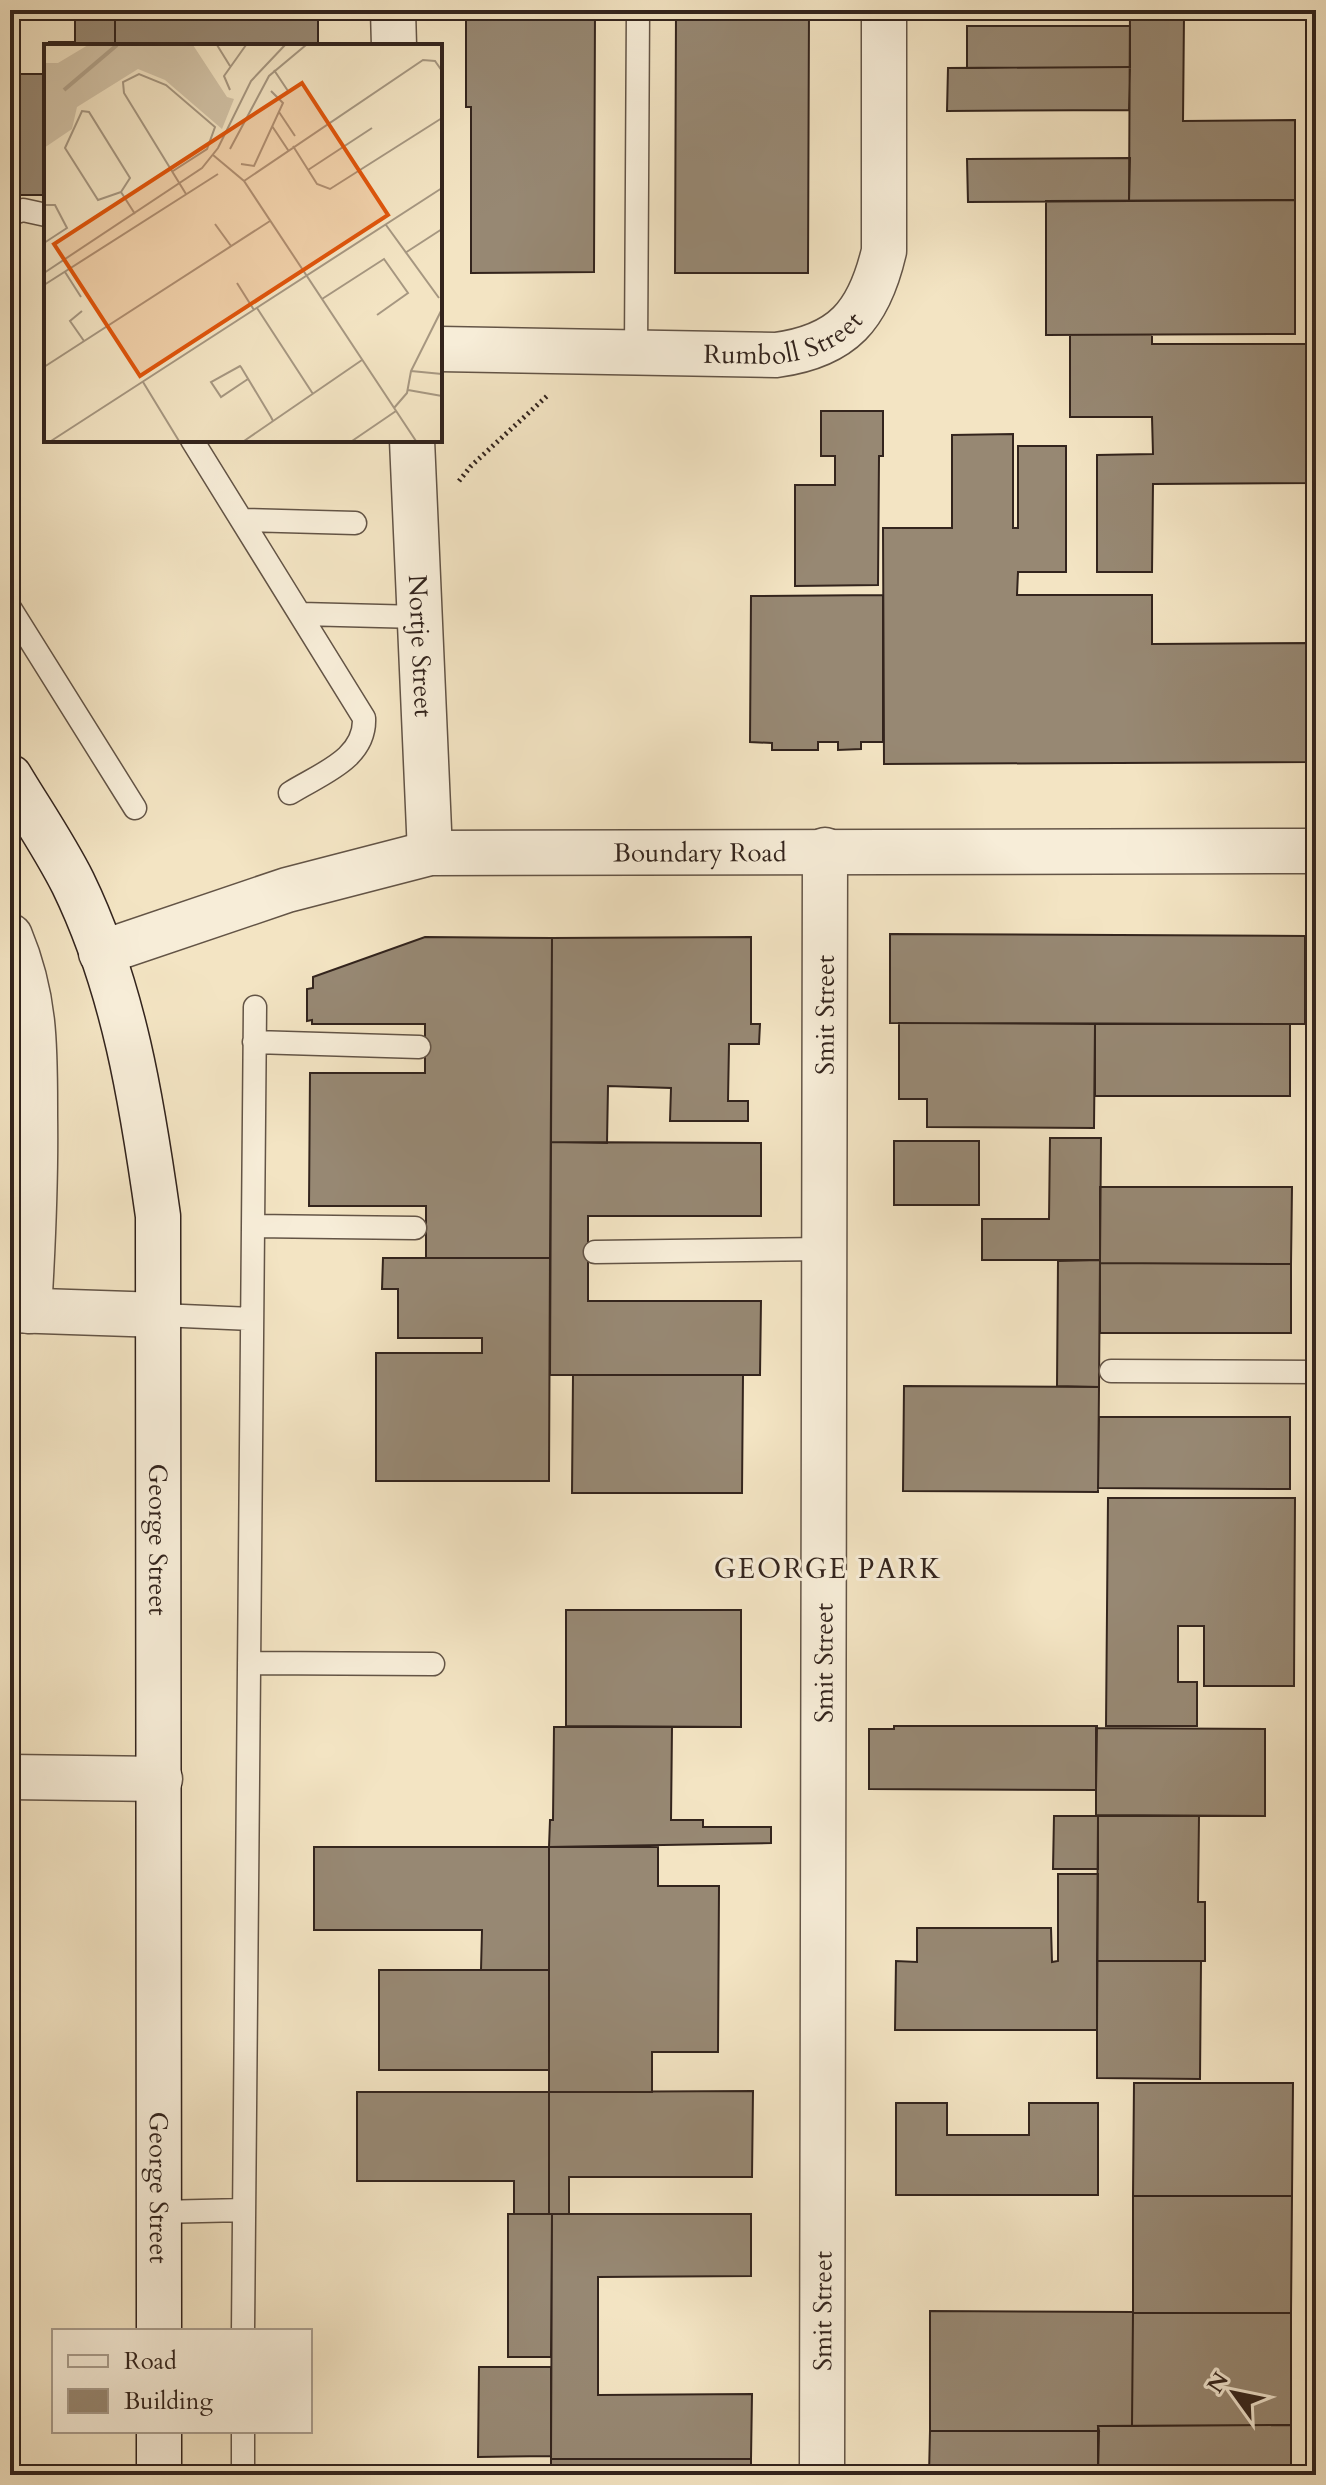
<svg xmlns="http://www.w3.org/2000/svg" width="1326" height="2485" font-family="Cardo,serif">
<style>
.building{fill:#978873;stroke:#33241d;stroke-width:2}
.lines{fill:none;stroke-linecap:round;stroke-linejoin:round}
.lane-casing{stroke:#635446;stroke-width:25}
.street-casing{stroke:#635446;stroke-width:47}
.secondary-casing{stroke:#33241d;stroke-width:47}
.path{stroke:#33241d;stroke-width:5;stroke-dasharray:2 4;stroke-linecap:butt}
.lane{stroke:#f7edd8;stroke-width:22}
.street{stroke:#f7edd8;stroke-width:44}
.secondary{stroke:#f7edd8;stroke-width:44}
.labels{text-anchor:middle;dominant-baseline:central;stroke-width:6;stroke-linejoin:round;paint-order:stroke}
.street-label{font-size:26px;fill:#33241d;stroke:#f7edd8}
.neighbourhood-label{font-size:28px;letter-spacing:2px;fill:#33241d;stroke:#f7edd8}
.inset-river{fill:none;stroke:#b2a38b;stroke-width:4}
.inset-road{fill:none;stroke:#a69781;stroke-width:2}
.view{fill:#df560d;fill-opacity:0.15;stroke:#df560d;stroke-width:4}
.inset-edge{fill:none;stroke:#33241d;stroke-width:4}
</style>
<rect width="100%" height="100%" fill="#f3e4c3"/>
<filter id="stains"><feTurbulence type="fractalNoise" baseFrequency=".0025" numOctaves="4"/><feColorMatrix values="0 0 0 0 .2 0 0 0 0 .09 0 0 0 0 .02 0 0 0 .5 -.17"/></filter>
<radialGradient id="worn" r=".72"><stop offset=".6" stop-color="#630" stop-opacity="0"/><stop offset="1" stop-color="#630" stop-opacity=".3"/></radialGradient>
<path class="building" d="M75 10H115V46H49V42H75Z
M115 10H318V46H115Z
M466 10H595L594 272 471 273V107H466Z
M676 10H809L808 273H675Z
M1130 10H1297V15H1184L1183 121 1295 120V200L1129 201Z
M967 26H1130V67L967 68Z
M1130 67 1129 110 947 111 948 68Z
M16 74H46V195H16Z
M1130 158 1129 201 968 202 967 159Z
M1295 200V334L1046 335V201Z
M1070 335H1152V344H1316V483L1153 484 1152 572H1097V455L1153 454 1152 417H1070Z
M821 411H883V456H879L878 585 795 586V485H835V456H821Z
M1013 434V528H1018V446H1066V572H1018L1017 595H1152V644L1309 643V762L884 764 883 528H952V435Z
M883 595V742H861V749L838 750V742H818V750H772V743L750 742 751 596Z
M890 934 1305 936V1024L890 1023Z
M425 937 552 938 550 1258H426V1206H309L310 1073H425V1024H312V1020L307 1021V989L313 988V977Z
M751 937V1024H760L759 1044H729L728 1101H748V1121H670L671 1088 608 1086 607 1143 551 1142 552 938Z
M899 1023 1095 1024 1094 1128 927 1127V1099H899Z
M1095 1024H1290V1096H1095Z
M1050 1138H1101L1100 1260H982V1219H1049Z
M894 1141H979V1205H894Z
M551 1142 761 1143V1216H588V1301H761L760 1375H550Z
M1100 1187H1292L1291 1264 1100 1263Z
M383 1258H550L549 1481H376V1353H482V1338H398V1289H382Z
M1100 1260 1099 1387 1057 1386 1058 1261Z
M1100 1263 1291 1264V1333H1100Z
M573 1375H743L742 1493H572Z
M904 1386 1099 1387 1098 1492 903 1491Z
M1099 1417H1290V1489L1098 1488Z
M1108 1498H1295L1294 1686H1204V1626H1178V1682H1197V1726H1106Z
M566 1610H741V1727L566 1726Z
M894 1726H1097L1096 1790 869 1789V1729H894Z
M554 1727H672L671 1820H703V1827H771V1843L549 1847 550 1820H553Z
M1096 1728 1265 1729V1816L1096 1815Z
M1054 1816H1098V1869H1053Z
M1098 1816H1199L1198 1902H1205V1961H1097Z
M314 1847H549V1970H481L482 1930H314Z
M549 1847H658V1886H719L718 2052H652V2092H549Z
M1058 1874H1098L1097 2030H895L896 1961 917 1962V1928H1051L1052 1962 1058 1961Z
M1097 1961H1201L1200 2079 1097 2078Z
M379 1970H549V2070H379Z
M1134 2083H1293L1292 2196H1133Z
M753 2091 752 2177H569V2214H549V2092Z
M357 2092H549V2214H514V2181H357Z
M896 2103H947V2135H1029V2103H1098V2195H896Z
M1133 2196H1292L1291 2313H1133Z
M508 2214H552L551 2357H508Z
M552 2214H751V2276L598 2277V2395L752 2394 751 2459H551Z
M930 2311 1133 2312 1132 2426H1098L1099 2431H930Z
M1133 2313H1291V2425L1132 2426Z
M479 2367H551V2456L478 2457Z
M1291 2425V2475H1098V2426Z
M930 2431H1099L1098 2475H929Z
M551 2459H751V2475H551Z"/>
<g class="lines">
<defs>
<path id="lane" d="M10 214 23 210 46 215
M636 352 638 10
M192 440 364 718C366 759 320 774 290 793
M242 520 355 523
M10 608 135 808
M301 614 419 617
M254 1042 419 1047
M254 1226 415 1228
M595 1252 824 1249
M160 1315 252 1319
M1111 1371 1316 1372
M249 1663 433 1664
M159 2212 244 2210
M243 2331 255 1007
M243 2475V2431"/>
<g id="street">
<path d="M393 10 394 46"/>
<path id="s1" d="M440 349 776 355C843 346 869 315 884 251V10"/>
<path id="s2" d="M412 440 430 853"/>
<path d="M10 936C36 998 35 1049 35 1115 36 1181 33 1245 29 1311"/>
<path id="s3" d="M101 953 287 890 430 853 1316 851"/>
<path d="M10 1310 160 1315"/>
<path d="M10 1777 160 1779"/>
<path id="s4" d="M822 2475 825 850"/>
</g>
<g id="secondary">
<path id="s5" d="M10 777C31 812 55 847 73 883 124 988 142 1102 158 1216L159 2331"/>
<path d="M159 2475V2431"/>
</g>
</defs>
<use href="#lane" class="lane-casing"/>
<use href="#street" class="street-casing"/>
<use href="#secondary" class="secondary-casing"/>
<path class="path" d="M459 481 471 466 547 396"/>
<use href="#lane" class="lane"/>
<use href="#street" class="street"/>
<use href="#secondary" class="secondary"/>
</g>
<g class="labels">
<g class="street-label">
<text stroke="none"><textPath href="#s1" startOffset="346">Rumboll Street</textPath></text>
<text stroke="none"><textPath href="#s2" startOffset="206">Nortje Street</textPath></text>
<text stroke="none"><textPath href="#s3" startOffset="614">Boundary Road</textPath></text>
<text stroke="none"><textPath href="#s4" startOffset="1460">Smit Street</textPath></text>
<text stroke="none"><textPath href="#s5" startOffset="792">George Street</textPath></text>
<text stroke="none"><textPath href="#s4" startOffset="812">Smit Street</textPath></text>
<text stroke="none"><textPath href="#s5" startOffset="1440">George Street</textPath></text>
<text stroke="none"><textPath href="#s4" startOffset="164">Smit Street</textPath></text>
</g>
<g class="neighbourhood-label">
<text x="828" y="1569">GEORGE PARK</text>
</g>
</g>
<g transform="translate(44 44)">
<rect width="398" height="398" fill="#f3e4c3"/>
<path d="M44 1H149L183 53 190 55 178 85 121 36 94 25 33 63 28 85 0 104V19H14Z" fill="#d2c3a7"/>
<path class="inset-river" d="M20 46 73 1"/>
<path class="inset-road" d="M173 1 186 22M230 26 244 47M186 46 180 32 202 1M235 68 251 92M228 82 244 106M249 102 273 140 286 145 398 74M186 105 225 32 262 1M169 111 200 137 372 397M197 120 210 122 239 59 227 47M264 126 328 84M129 127 163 105 171 83 122 41 95 30 79 38 80 49 142 150M200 137 379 16 391 17 398 27M77 148 54 156 21 104 38 67 45 68 86 134 77 148 91 170M171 180 187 202M342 181 395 254M0 199 23 184 11 161H1M361 209 398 185M21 228 37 253M0 229 158 124 174 104 207 37 241 1M193 239 210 266M0 241 174 130M278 255 340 215 364 249 333 271M213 264 269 350M38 267 26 277 40 297M0 323 226 177M367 327 398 330M204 335 177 353 167 338 196 322 197 323 227 373 229 377M99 338 135 397M364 346 398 352M350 364 363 349 367 327 398 265M7 397 398 144M200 397 318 316M308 397 352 367"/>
<path class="view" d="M258 39 344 171 96 332 10 200Z"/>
<rect width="398" height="398" class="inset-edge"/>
</g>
<rect width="1326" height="2485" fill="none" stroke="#f3e4c3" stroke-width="40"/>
<rect x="12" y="12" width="1302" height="2461" fill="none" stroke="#33241d" stroke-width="4"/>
<rect x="20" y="20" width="1286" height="2445" fill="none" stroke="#33241d" stroke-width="2"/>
<rect x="52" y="2329" width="260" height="104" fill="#f7edd8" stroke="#a99d8d" stroke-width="2"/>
<rect x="68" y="2355" width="40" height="12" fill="#f7edd8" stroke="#a99d8d" stroke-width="2"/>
<text x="124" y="2369" font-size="24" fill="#33241d">Road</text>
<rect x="68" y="2389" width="40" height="24" fill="#978873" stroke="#a99d8d" stroke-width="2"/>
<text x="124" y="2409" font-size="24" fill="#33241d">Building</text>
<g transform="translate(1234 2393) rotate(303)" stroke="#f7edd8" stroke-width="6" paint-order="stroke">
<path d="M0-6L14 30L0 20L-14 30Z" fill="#33241d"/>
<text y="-12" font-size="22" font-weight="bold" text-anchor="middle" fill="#33241d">N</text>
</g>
<rect width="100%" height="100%" filter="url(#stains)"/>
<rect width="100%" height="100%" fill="url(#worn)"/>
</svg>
